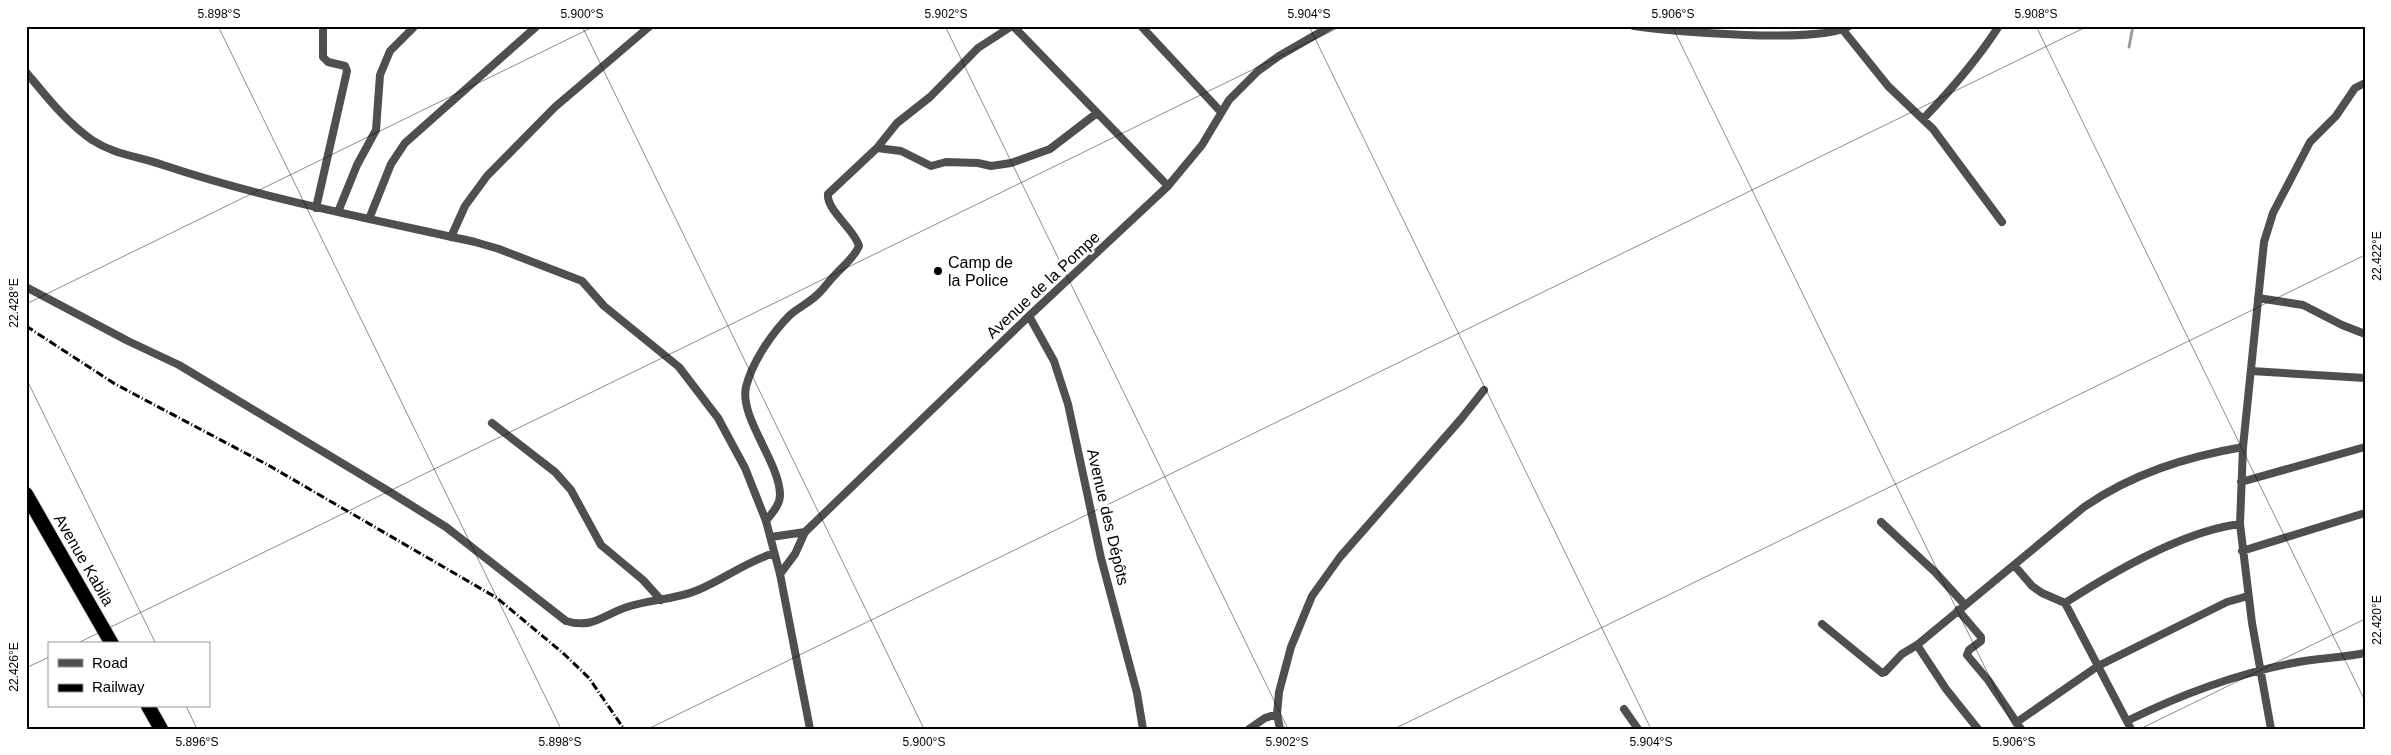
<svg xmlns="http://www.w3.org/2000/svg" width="2391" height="755" font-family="Helvetica,sans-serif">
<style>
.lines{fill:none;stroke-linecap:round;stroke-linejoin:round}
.stream{stroke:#9d9d9d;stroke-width:3}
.highway-casing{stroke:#dbdbdb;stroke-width:16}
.street{stroke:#4f4f4f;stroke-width:8}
.highway{stroke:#000;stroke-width:14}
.rail{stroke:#000;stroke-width:3;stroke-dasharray:8 2.5 1 2.5;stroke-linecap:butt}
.ticks{fill:none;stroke:#000;stroke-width:1;stroke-opacity:0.45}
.poi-dot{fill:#000;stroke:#fff;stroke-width:2}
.labels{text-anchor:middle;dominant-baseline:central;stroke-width:5;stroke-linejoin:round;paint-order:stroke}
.poi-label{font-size:16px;fill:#000;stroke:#fff;text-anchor:start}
.street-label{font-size:16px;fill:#000;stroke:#fff}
.neatline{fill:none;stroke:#000;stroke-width:2}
.ticks-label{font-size:12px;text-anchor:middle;fill:#000}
</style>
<rect width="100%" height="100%" fill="#fff"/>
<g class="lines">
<path class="stream" d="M2129 47 2133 26"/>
<defs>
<path id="highway" d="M26 494 112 644
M148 706 161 729"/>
</defs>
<use href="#highway" class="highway-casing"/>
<path class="street" d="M1013 26 1168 186
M1141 26 1221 112
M1634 26C1672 32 1820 44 1849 26
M1843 30 1888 86 1933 129 2002 222
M26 72C46 96 66 122 92 140 115 155 138 156 163 165 265 199 371 219 475 242L499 249 582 281 604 306 679 367 718 418 745 468 766 521 780 574 810 729
M1923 119C1951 90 1977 60 1999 26
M877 148 901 151 931 166 946 162 978 163 991 166 1011 163 1050 149 1097 113
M316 208 347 71 345 66 328 62 323 57V26
M338 212 357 165 376 130 380 75 390 51 415 26
M369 219 391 164 405 143 537 26
M451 237 465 206 487 176 555 107 650 26
M26 287 128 341 179 365 390 492 446 527 566 621C593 629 603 615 627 607 650 599 675 600 698 590 724 579 746 562 774 553
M2258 298 2303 305 2342 325 2365 334
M1029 316 1054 361 1068 404 1101 558 1137 693 1143 729
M2251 371 2365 378
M492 423 555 472 571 490 601 545 643 580 661 600
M2241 482 2365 447
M766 521C772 513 780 505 780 495 780 463 739 417 746 387 752 362 772 333 790 315 799 307 811 302 820 292 825 287 829 281 835 275 843 266 854 258 859 246 855 230 826 210 828 194L877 148 897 123 930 97 978 48 1012 26
M1881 522 1935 572 1965 605
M771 537 805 532
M2242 551 2365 513
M2014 565 2032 586 2042 593 2065 603 2131 729
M780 574 795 554 805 532 1029 316 1168 186 1202 145 1229 100 1258 71 1279 56 1331 26
M2065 603C2113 572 2183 531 2240 524
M1958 610 1981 637V641L1969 650 1967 655 1988 680 2021 729
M1822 624 1882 673 1885 672 1902 654 1917 645 2084 507C2132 474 2185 457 2243 447
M1917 645 1946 689 1978 729
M1624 709 1638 729
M2127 721C2180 695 2235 674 2293 663 2316 658 2341 658 2365 653
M2017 722 2098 666 2227 602 2248 596
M1249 729 1265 718 1277 714
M1280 729 1277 714 1279 692 1291 647 1312 596 1340 557 1461 419 1484 390
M2271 729 2252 623 2240 524 2243 447 2264 242 2273 213 2310 142 2336 116 2355 88 2365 83"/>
<use href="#highway" class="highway"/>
<path class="rail" d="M26 326 115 384 268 465 497 598 564 654 589 678 624 729"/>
</g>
<path class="ticks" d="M218 26 561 729M582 26 924 729M945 26 1288 729M1309 26 1651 729M1672 26 2015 729M2036 26 2365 701M26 304 595 26M26 378 156 644M76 644 1342 26M26 668 49 657M186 706 197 729M648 729 2088 26M1394 729 2365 255M2140 729 2365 619"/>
<circle class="poi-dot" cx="938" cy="271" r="5"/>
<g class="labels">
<g class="poi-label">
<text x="948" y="262">Camp de<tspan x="948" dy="18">la Police</tspan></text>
</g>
<g class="street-label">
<text transform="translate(1043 285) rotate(-43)">Avenue de la Pompe</text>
<text transform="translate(1108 517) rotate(77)">Avenue des Dépôts</text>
<text transform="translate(84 560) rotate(60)">Avenue Kabila</text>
</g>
</g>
<rect width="2391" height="755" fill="none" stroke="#ffffff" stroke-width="55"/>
<rect x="48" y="642" width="162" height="65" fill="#ffffff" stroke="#999999"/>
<rect x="58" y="659" width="25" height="8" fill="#4f4f4f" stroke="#999999"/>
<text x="92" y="668" font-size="15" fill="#000000">Road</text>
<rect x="58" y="684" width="25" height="8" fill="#000000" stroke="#999999"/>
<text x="92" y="692" font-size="15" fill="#000000">Railway</text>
<rect x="28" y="28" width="2336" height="700" class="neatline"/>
<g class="ticks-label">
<text x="219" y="18">5.898°S</text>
<text x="582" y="18">5.900°S</text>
<text x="946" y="18">5.902°S</text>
<text x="1309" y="18">5.904°S</text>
<text x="1673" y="18">5.906°S</text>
<text x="2036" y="18">5.908°S</text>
<text transform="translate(2377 256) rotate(-90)" y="4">22.422°E</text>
<text transform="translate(14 303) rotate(-90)" y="4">22.428°E</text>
<text transform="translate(2377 620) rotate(-90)" y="4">22.420°E</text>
<text transform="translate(14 667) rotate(-90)" y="4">22.426°E</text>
<text x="197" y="746">5.896°S</text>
<text x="560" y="746">5.898°S</text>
<text x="924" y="746">5.900°S</text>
<text x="1287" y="746">5.902°S</text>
<text x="1651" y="746">5.904°S</text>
<text x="2014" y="746">5.906°S</text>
</g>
</svg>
